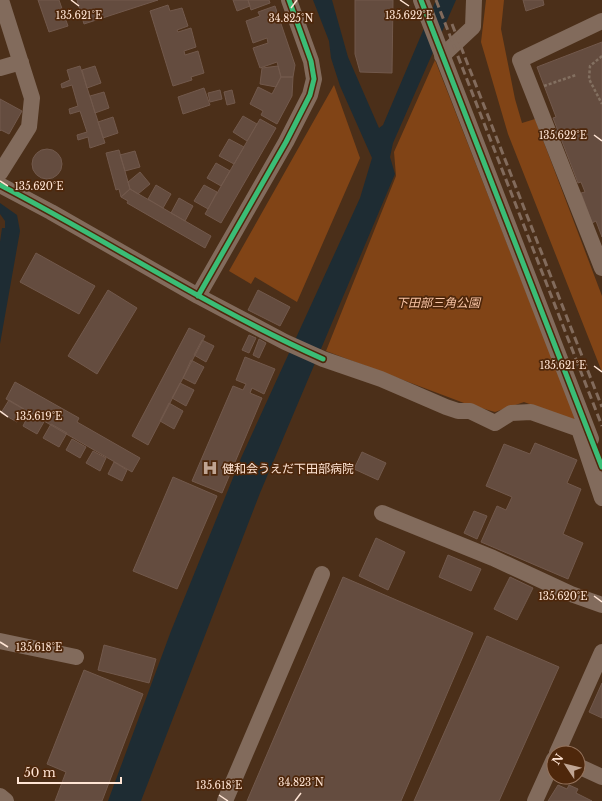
<svg xmlns="http://www.w3.org/2000/svg" width="602" height="801" font-family="'Libre Baskerville','Noto Sans JP',serif">
<style>
.green{fill:#814416}
.water{fill:#1e2c33}
.building{fill:#644c3f;stroke:#72594c}
.lines{fill:none;stroke-linecap:round;stroke-linejoin:round}
.path{stroke:#837061;stroke-width:2.5;stroke-dasharray:3 2;stroke-linecap:butt}
.minor{stroke:#826b5c;stroke-width:16}
.rail{stroke:#826b5c;stroke-width:3;stroke-dasharray:8 4;stroke-linecap:butt}
.cycleway-casing{stroke:#4e270b;stroke-width:8}
.cycleway{stroke:#3abd76;stroke-width:5}
.ticks{fill:none;stroke:#ffe5d5;stroke-width:1.5}
.labels{text-anchor:middle;dominant-baseline:central;stroke-width:3.5;stroke-linejoin:round;paint-order:stroke}
.park-label{font-size:12px;font-style:italic;fill:#f9c5a6;stroke:#4e270b}
.poi-label{font-size:12px;fill:#ffe5d5;stroke:#4e270b;text-anchor:start}
.ticks-label{font-size:10px;text-anchor:middle;fill:#ffe5d5;stroke:#4e270b;stroke-width:3.5;stroke-linejoin:round;paint-order:stroke}
</style>
<rect width="100%" height="100%" fill="#4b2f19"/>
<path class="green" d="M486 0H504L501 29 515 99 522 123 535 119 602 296V372L508 134 481 42Z
M435 60 577 422 524 402 495 412 464 403 326 351 396 176 394 152Z
M334 85 360 158 297 302 255 277 251 284 229 271Z"/>
<path class="water" d="M313 0H332L348 57 379 128 383 125 436 0H456L393 143 390 157 395 174 260 493 141 801H108L171 631 241 458 360 198 372 158 340 86 331 58 329 41Z
M0 203 17 215 20 231 0 344V242L2 228H5V221L0 214Z"/>
<path class="building" d="M38 0H59L68 26 49 32Z
M77 0H158L84 24Z
M233 0H248L250 6 237 11Z
M248 0H269L270 3 251 10Z
M355 0H393L392 73 360 72 355 54Z
M523 0H543L544 5 526 11Z
M168 5 170 11 182 8 188 26 177 30 178 32 191 28 196 47 184 51 185 55 198 51 204 73 191 77 192 80 173 86 150 11Z
M275 6 295 65 293 77H281L277 62 260 68 253 48 268 43 267 38 253 43 246 21 260 16 258 12Z
M602 42V237L596 221 592 223 581 193 585 192 581 182 578 183 553 118 556 117 537 67Z
M80 66 105 143 90 148 88 137 78 140 77 135 87 132 80 111 70 114 69 109 78 106 72 85 62 88 61 84 70 80 67 70Z
M95 66 101 83 87 88 82 70Z
M278 66 281 77 276 87 260 84 262 68Z
M281 77H293L292 96 277 124 261 115 263 111 250 104 258 87 272 94Z
M204 88 210 105 183 114 178 97Z
M220 90 222 99 210 102 208 93Z
M232 90 235 103 227 105 224 92Z
M104 92 109 108 95 113 90 96Z
M0 99 22 111 9 134 1 130 0 131Z
M243 116 257 124 247 141 233 132Z
M113 117 118 133 103 138 98 122Z
M260 119 276 128 221 223 205 214Z
M229 139 244 147 234 164 219 156Z
M32 164a15 15 0 1 1 30 0a15 15 0 1 1-30 0Z
M119 150 130 189 121 197 119 189 116 190 106 153Z
M135 151 140 167 125 171 120 155Z
M216 163 230 171 221 186 207 178Z
M140 172 150 184 138 194 130 189 128 182Z
M156 185 171 194 163 208 148 199Z
M204 185 217 192 208 209 194 201Z
M130 189 211 236 205 248 127 203 128 201 121 197Z
M179 198 193 206 185 221 171 213Z
M36 253 95 286 79 314 20 282Z
M108 290 137 308 97 374 68 356Z
M258 290 290 307 280 326 248 310Z
M189 328 205 336 148 445 132 436Z
M249 335 256 338 249 353 242 350Z
M259 339 266 343 259 358 253 355Z
M202 340 214 346 206 362 194 355Z
M245 357 275 369 264 394 252 388 250 393 262 398 222 493 192 481 233 386 243 390 246 384 236 380Z
M191 360 204 367 195 384 183 378Z
M15 382 79 418 77 422 140 458 132 472 6 399Z
M180 383 194 390 186 406 172 398Z
M9 400 24 409 17 422 1 413Z
M169 403 183 411 174 429 160 421Z
M30 412 45 420 37 434 23 426Z
M51 424 67 433 59 447 43 438Z
M72 439 86 447 80 458 66 450Z
M535 443 577 460 567 483 581 489 563 534 583 543 568 579 481 542 497 506 506 510 512 497 486 486 504 444 530 454Z
M93 451 106 458 100 471 86 463Z
M362 452 386 463 378 480 354 469Z
M114 462 127 470 122 481 108 474Z
M173 477 217 496 177 589 133 571Z
M474 511 487 516 477 539 464 533Z
M376 538 405 552 388 590 359 576Z
M448 555 481 569 471 591 439 577Z
M343 577 473 633 401 801H247Z
M510 577 533 588 517 620 494 609Z
M487 636 559 667 499 801H414Z
M104 645 156 659 149 683 98 670Z
M84 670 143 694 102 801H55L66 772 47 764Z
M602 683V718L589 712Z
M558 785 567 789 569 785 578 789 576 793 592 801H548Z"/>
<g class="lines">
<path class="path" d="M602 56 590 66 589 79 602 104
M544 86 576 75"/>
<path class="minor" d="M421 0 591 439
M602 21 520 60 602 268
M442 56 473 27 474 0
M0 68 21 62
M0 173 29 127 32 98 1 0
M0 185 51 212 198 296 285 342 323 359 381 379 446 407 458 411H470L495 423 511 413 531 412 579 429 602 498
M198 296 286 142 310 95 314 79 311 61 289 0
M382 513 493 558 571 594 602 605
M0 641 76 657
M557 753 602 652
M578 766 602 777
M0 796 6 801
M225 801 322 574
M535 801 554 759"/>
<path class="rail" d="M436 0 602 426
M452 24 602 407"/>
<defs>
<path id="cycleway" d="M421 0 602 467
M0 185C108 241 211 309 323 359
M198 296 286 142 310 95 314 79 311 61 289 0"/>
</defs>
<use href="#cycleway" class="cycleway-casing"/>
<use href="#cycleway" class="cycleway"/>
</g>
<path class="ticks" d="M71 0 79 6M400 0 409 6M291 8 297 0M594 135 602 141M0 181 8 186M594 366 602 372M0 411 8 417M594 596 602 602M0 642 8 647M219 795 228 801M295 801 301 793"/>
<defs>
<symbol id="hospital-bare" viewBox="-9 -9 18 18"><path d="M-5-5h3v3.5h4V-5h3V5h-3V1.5h-4V5h-3Z" fill="#c0a593" stroke="#4e270b" stroke-width="2.5" paint-order="stroke"/></symbol>
</defs>
<g fill-rule="evenodd">
<use href="#hospital-bare" x="199" y="457" width="22" height="22"/>
</g>
<g class="labels">
<g class="park-label">
<text x="438" y="302">下田部三角公園</text>
</g>
<g class="poi-label">
<text x="222" y="468">健和会うえだ下田部病院</text>
</g>
</g>
<g class="ticks-label">
<text x="79" y="19">135.621°E</text>
<text x="409" y="19">135.622°E</text>
<text x="291" y="22">34.825°N</text>
<text x="563" y="139">135.622°E</text>
<text x="39" y="190">135.620°E</text>
<text x="563" y="369">135.621°E</text>
<text x="39" y="420">135.619°E</text>
<text x="563" y="600">135.620°E</text>
<text x="39" y="651">135.618°E</text>
<text x="301" y="786">34.823°N</text>
<text x="219" y="789">135.618°E</text>
</g>
<g transform="translate(566 765) rotate(305)"><circle r="19" fill="#4e270b" stroke="#95735c"/>
<path d="M0-3L7 15L0 10L-7 15Z" fill="#c0a593"/>
<text y="-6" font-size="11" font-weight="bold" text-anchor="middle" fill="#ffe5d5">N</text>
</g>
<path d="M18 777v6h103v-6" fill="none" stroke="#ffe5d5" stroke-width="2"/>
<text x="24" y="777" font-size="12" fill="#ffe5d5" stroke="#4e270b" stroke-width="3" paint-order="stroke">50 m</text>
</svg>
